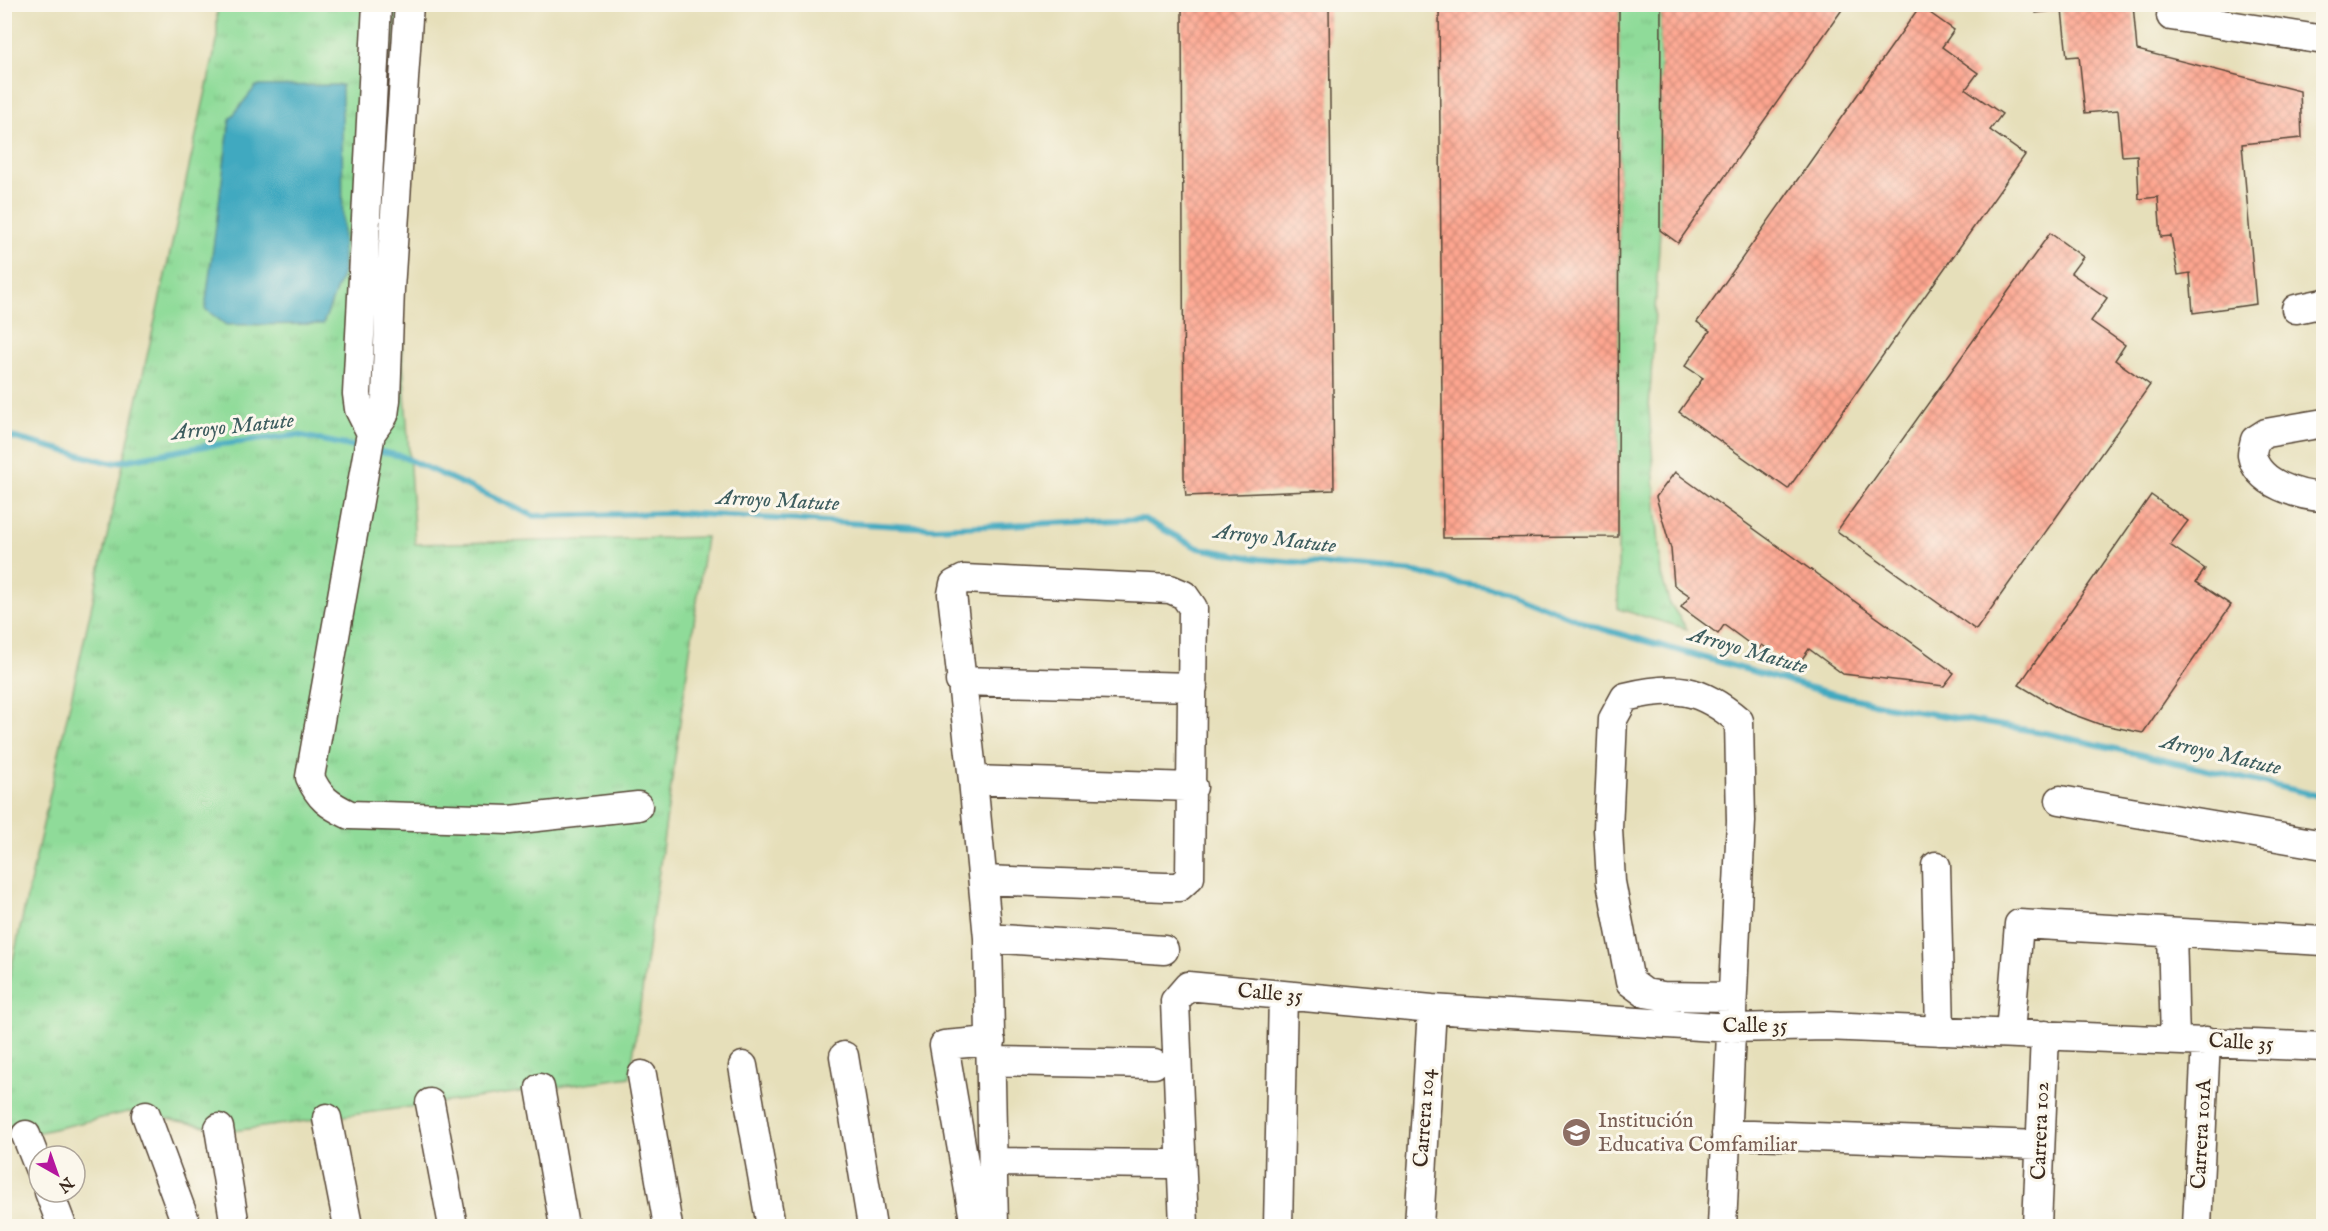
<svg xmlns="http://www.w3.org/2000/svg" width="2328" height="1231" font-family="'IM FELL English',serif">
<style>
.grass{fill:url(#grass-tufts);stroke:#65825c;stroke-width:1.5}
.water{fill:#40a9c0;stroke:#3e6a6f;stroke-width:1.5}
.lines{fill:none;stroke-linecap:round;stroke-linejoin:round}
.stream{stroke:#40a9c0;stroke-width:6}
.building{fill:url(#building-cross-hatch)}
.minor-casing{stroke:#554535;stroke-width:31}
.minor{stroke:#fff;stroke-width:28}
.labels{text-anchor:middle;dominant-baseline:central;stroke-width:6;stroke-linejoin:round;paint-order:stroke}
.street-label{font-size:21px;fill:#3b2a1e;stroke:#fbf7ec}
.education-label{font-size:21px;fill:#785e54;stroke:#fbf7ec;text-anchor:start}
.water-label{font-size:22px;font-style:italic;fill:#3d5d5f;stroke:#fbf7ec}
</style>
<defs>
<pattern id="grass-tufts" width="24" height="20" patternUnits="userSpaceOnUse" patternTransform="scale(1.5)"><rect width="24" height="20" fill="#8fdb99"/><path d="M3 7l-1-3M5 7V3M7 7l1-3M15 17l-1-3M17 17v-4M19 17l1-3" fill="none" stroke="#7cbc83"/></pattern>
<pattern id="building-cross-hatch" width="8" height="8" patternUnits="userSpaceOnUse" patternTransform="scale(1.5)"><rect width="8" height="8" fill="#fea690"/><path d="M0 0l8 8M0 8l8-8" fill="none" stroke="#cf8775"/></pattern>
</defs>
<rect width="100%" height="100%" fill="#fbf7ec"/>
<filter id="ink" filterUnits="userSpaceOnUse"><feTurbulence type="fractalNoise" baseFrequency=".0167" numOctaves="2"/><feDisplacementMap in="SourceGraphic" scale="12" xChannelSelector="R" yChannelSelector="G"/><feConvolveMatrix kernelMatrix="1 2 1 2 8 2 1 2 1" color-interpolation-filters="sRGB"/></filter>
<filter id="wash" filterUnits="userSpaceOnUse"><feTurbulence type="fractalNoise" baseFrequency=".008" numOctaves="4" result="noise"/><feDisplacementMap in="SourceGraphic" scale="24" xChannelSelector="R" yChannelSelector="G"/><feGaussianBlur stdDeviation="1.35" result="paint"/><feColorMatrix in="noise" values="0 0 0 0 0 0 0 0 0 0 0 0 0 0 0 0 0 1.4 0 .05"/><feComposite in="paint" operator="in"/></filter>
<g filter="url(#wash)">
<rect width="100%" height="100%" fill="#e6dfba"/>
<path class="grass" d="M217 5H424L399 302 415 544 706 537 630 1077 233 1131 128 1112 5 1140V996L217 41Z
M1619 5H1661L1660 230 1649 409 1661 574 1669 602 1687 629 1618 609Z"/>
<path class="water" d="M342 85 343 273 323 324 226 325 205 309 230 119 256 86Z"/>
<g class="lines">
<path class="stream" d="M4 435 111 463 205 446 297 435 360 448
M376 451 401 456 534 516 678 513 933 528 1144 519 1198 548 1259 559 1416 572 1458 583 1504 590 1599 628 1822 691 1886 706 2051 734 2324 797"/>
</g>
<g id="blocks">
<path class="building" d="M1439 4H1619L1618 537 1443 538Z
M1661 4H1846L1678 243 1660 230Z
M2035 4H2133L2137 50 2300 91 2302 138 2242 144 2256 304 2193 313 2190 273 2178 275 2171 236 2161 237 2158 197 2139 199 2137 155 2122 156 2118 110 2085 113 2079 56 2067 57 2062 10 2036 13Z
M1182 5H1329L1334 490 1186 496 1184 477Z
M1920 6 1954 30 1942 47 1978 73 1966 89 2002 114 1990 130 2025 155 1788 489 1679 412 1703 378 1685 366 1710 331 1697 322Z
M2050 233 2083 257 2071 273 2107 298 2091 321 2125 345 2115 360 2150 385 1976 630 1837 531Z
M1675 472 1954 673 1944 686 1843 674 1809 649 1795 669 1762 645 1758 650 1724 625 1718 634 1681 607 1690 596 1674 585 1671 549 1656 497Z
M2151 495 2188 521 2170 545 2205 569 2196 582 2231 605 2143 733 2099 724 2061 710 2019 685Z"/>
</g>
</g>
<g filter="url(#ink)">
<use href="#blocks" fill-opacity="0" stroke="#554535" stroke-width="1.5"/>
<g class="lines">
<defs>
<path id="minor" d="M409 4 390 289 386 400 384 415 371 433 310 777C319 798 329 805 350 815L510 820 638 806
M2171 16 2324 40
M2296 309 2324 303
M2324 423 2266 433 2255 440C2254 444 2252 451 2252 455 2257 484 2300 496 2324 497
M371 433 359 409 357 394 377 4
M960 681 1193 687
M973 780 1193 787
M2060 800 2324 845
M1936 866 1940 1031
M983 880 1165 887H1179L1190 877 1193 608 1184 595 1170 589 964 579 954 584 952 594 973 780 988 938 994 1226
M2172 933 2175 1040
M988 938 1164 950
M2010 1033 2019 924 2324 941
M844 1056 872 1226
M991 1061 1154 1064
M743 1066 771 1226
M642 1075 668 1226
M540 1088 564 1226
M430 1103 453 1226
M146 1115 187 1226
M327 1118 348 1226
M219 1128 235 1226
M1726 1134 2040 1145
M26 1135 39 1168
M993 1162 1166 1164
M49 1192 62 1226
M975 1226 944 1045 991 1041
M1184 1226 1175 1001 1188 986 1432 1009 1731 1028 1825 1026 2324 1047
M1278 1226 1283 995
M1419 1226 1432 1009
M1722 1226 1741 821 1739 721C1700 687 1674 685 1625 697L1613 719 1608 829 1611 882 1630 982 1645 993 1663 996 1732 997
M2037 1226 2045 1035
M2197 1226 2206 1041"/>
</defs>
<use href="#minor" class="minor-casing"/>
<use href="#minor" class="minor"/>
</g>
</g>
<defs>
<symbol id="school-disc" viewBox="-11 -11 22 22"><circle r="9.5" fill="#8d6e63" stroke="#fbf7ec"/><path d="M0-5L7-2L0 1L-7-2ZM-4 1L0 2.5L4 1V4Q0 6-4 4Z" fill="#fff"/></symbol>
</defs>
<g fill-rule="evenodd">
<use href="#school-disc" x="1560" y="1116" width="33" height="33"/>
</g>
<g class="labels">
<g class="street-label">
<text transform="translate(1270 994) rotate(5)">Calle 35</text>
<text x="1755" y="1026">Calle 35</text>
<text transform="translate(2241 1043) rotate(3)">Calle 35</text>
<text transform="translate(1425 1118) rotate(-86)">Carrera 104</text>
<text transform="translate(2041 1131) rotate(-88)">Carrera 102</text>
<text transform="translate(2202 1134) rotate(-87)">Carrera 101A</text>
</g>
<g class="education-label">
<text x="1598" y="1121">Institución<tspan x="1598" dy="24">Educativa Comfamiliar</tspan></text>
</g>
<g class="water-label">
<text transform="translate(233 427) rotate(-6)">Arroyo Matute</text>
<text transform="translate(778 501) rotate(3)">Arroyo Matute</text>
<text transform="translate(1275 539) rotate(7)">Arroyo Matute</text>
<text transform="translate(1748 651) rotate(16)">Arroyo Matute</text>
<text transform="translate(2221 755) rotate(13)">Arroyo Matute</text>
</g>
</g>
<rect width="2328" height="1231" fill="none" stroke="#fbf7ec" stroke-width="24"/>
<g transform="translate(57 1174) rotate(140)"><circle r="28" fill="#fbf7ec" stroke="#aea59a" stroke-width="1.5"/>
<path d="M0-4.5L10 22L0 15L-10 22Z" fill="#b5179e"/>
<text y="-9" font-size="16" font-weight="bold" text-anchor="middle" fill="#3b2a1e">N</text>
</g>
</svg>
